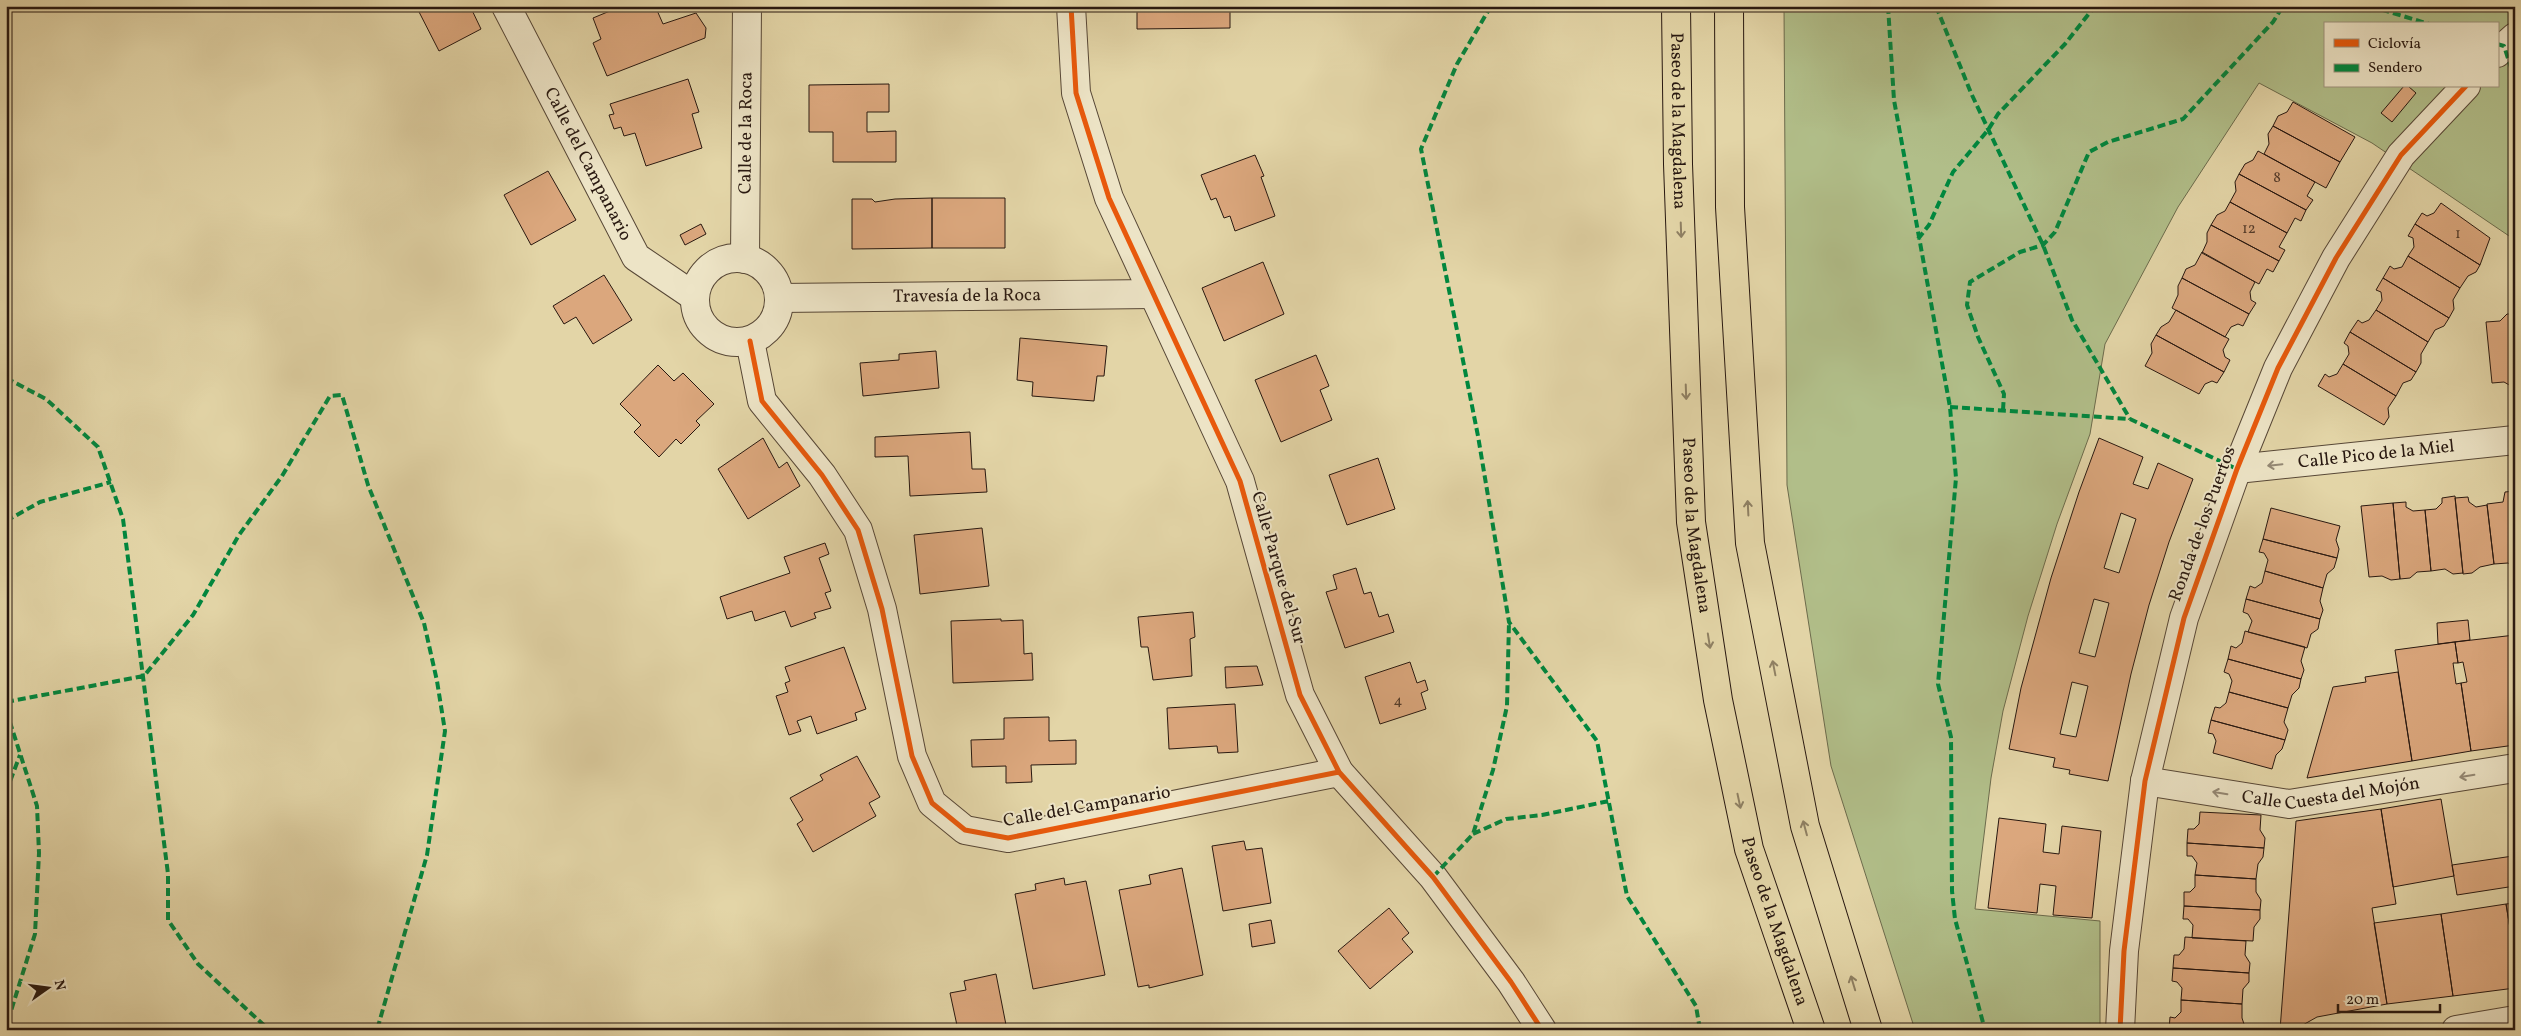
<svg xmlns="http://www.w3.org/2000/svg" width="2521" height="1036" font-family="Vollkorn,serif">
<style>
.green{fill:#b1be89;stroke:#6c6b4c;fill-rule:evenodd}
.building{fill:#dba77d;stroke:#281810;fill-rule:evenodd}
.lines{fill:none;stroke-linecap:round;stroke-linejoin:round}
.minor-casing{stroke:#574736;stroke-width:30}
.major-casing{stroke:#281810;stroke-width:30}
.minor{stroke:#ede4c6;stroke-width:28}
.major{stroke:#e3d5a7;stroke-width:28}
.quiet{stroke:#00873e;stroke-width:4;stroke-dasharray:8 4;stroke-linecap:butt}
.cycleway-casing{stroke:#ede4c6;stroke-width:8}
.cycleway{stroke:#e8590c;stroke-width:5}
.oneway{stroke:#8f8063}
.oneway2{stroke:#948874}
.labels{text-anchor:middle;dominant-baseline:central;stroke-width:4;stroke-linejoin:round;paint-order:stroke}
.number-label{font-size:15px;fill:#553c2b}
.street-label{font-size:18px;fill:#281810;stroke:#ede4c6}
</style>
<rect width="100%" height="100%" fill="#e3d5a7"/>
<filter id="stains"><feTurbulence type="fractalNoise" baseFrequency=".004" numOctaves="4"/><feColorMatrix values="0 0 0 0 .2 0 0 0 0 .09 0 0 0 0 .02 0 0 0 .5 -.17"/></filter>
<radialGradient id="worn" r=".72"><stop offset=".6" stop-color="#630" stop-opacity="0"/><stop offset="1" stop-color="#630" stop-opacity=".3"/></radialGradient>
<path class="green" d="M1784 6H2515V240L2372 143 2259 83 2178 207 2105 344 2090 434 2057 524 2028 616 2003 711 1991 778 1975 909 2100 921V1030H1915L1831 766 1787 485ZM2325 24H2497V86H2325Z"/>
<path class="building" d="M416 6H470L481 29 439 51Z
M622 6H644L647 11 656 8 663 24 696 13 706 28 705 38 607 76 593 43 601 39 593 18Z
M1137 6H1230V28L1137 29Z
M688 79 699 112 692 114 702 148 646 166 635 133 624 136 621 127 614 129 609 115 614 114 610 104Z
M889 84V112H867V132L896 131V162H833V132H809V85Z
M2404 86H2408L2416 93 2392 122 2381 113Z
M2293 102 2355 137 2340 162 2273 126 2278 116 2287 112Z
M2273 126 2340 162 2326 188 2264 154 2269 144 2268 134Z
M2258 151 2315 182 2307 196 2313 200 2306 210 2239 174 2245 164 2253 160Z
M1255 155 1264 176 1261 177 1275 216 1235 231 1230 216 1224 218 1216 198 1211 200 1201 175Z
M548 171 576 220 531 245 504 195Z
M2239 174 2306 210 2301 221 2295 218 2287 233 2230 202 2236 191 2235 182Z
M932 198V248L852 249V199H872L875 202 895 199Z
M932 198H1005V248H932Z
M2230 202 2287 233 2279 247 2285 250 2279 261 2211 225 2217 215 2225 211Z
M2441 203 2490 238 2480 265 2415 224 2422 213 2427 216 2434 213Z
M701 224 706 234 685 245 680 235Z
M2415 224 2480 265 2476 272 2468 276 2460 288 2408 256 2414 247 2413 238 2408 236Z
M2211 225 2279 261 2273 272 2267 269 2259 284 2202 253 2207 242V233Z
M2202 252 2255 282 2250 292 2251 300 2256 303 2249 314 2182 278 2186 269 2195 265Z
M2408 256 2460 288 2453 300 2454 309 2449 318 2383 278 2390 266 2394 269 2402 267Z
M1263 262 1284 314 1224 341 1202 288Z
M604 275 632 320 593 344 576 317 564 324 553 306Z
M2182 278 2249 314 2243 326 2238 324 2231 327 2225 337 2172 308 2178 295V286Z
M2383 278 2449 318 2444 326 2435 330 2428 342 2376 310 2382 300 2381 292 2376 290Z
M2176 310 2229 339 2223 350 2225 357 2230 360 2224 372 2156 335 2161 327 2169 322Z
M2376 310 2428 342 2421 354V363L2416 372 2350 332 2358 320 2362 323 2369 320Z
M2507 314H2515V391H2511V386L2504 382 2492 383 2486 322 2500 321Z
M2350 332 2416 372 2411 380 2403 383 2396 396 2343 364 2349 354 2348 346 2344 343Z
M2156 335 2224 372 2217 383 2212 381 2205 384 2199 394 2145 366 2152 353 2151 344Z
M1020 338 1107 346 1104 376H1097L1094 401 1032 396 1033 382 1017 380Z
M936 351 939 388 863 396 860 363 899 360V354Z
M1316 355 1329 386 1320 390 1332 420 1281 442 1255 380Z
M2343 364 2396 396 2388 408 2389 417 2384 425 2318 386 2325 374 2329 377 2337 374Z
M658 365 674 381 683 373 714 404 696 421 700 425 681 444 676 439 659 457 634 432 641 425 620 404Z
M970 432 972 469H985L987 492 910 496 908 456 875 457V437Z
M763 438 779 468 787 462 800 486 748 519 718 469Z
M2099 438 2143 457 2133 484 2148 489 2158 463 2193 479 2169 542 2149 605 2131 674 2108 781 2069 774 2070 770 2053 767 2055 758 2009 749 2021 688 2051 578 2079 492ZM2121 513 2136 519 2119 573 2104 568ZM2094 599 2109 603 2095 657 2079 653ZM2072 682 2088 686 2076 737 2060 734Z
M1378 458 1395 509 1347 525 1329 475Z
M2515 491V567L2508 563 2494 564 2487 504 2503 502 2505 492Z
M2455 496 2463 573 2453 574 2445 569 2431 571 2425 510 2436 509 2442 503V498Z
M2468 497 2469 502 2476 507 2487 505 2494 564 2480 567 2472 573 2463 574 2455 498Z
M2406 502V507L2413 511 2425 510 2431 571 2417 572 2410 578 2400 579 2393 503Z
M2393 503 2400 579 2391 580 2382 576 2369 577 2361 506Z
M2271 508 2340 526 2336 540 2339 549 2337 558 2263 539Z
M982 528 989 586 920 594 914 535Z
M2263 539 2337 558 2334 568 2327 574 2323 588 2265 571 2268 560 2264 553 2259 552Z
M825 543 829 554 819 558 831 591 825 593 831 608 814 613 816 618 791 627 785 611 755 621 752 611 727 619 720 597 790 573 784 557Z
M1356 568 1364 594 1371 592 1379 617 1388 614 1394 632 1345 648 1326 592 1337 589 1333 575Z
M2265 571 2323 588 2320 601 2323 610 2320 619 2246 599 2250 586 2255 588 2262 583Z
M2246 599 2320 619 2318 629 2311 634 2307 648 2248 632 2252 621 2248 614 2243 612Z
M1193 612 1195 637 1190 639 1192 676 1153 680 1148 647H1141L1138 617Z
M1001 619V621L1023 620 1024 654 1032 653 1033 680 953 683 951 621Z
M2468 620 2470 640 2438 644 2437 623Z
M2245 631 2305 647 2301 661 2304 670 2301 679 2228 659 2231 646 2236 648 2242 643Z
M2515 635V745L2471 751 2461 683 2467 682 2463 662 2458 663 2455 642Z
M2455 642 2458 663H2453L2456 684 2461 683 2471 751 2412 761 2395 650Z
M844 647 866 709 855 713 857 720 817 734 811 716 797 721 801 731 789 735 776 696 788 692 785 683 790 681 785 667Z
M2228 659 2301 679 2299 688 2292 695 2288 708 2229 692 2232 681 2229 674 2224 672Z
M1410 662 1417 683 1425 680 1428 690 1421 693 1426 709 1380 724 1365 677Z
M1257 666 1263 685 1226 688 1225 667Z
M2398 672 2412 761 2307 778 2333 687 2366 682 2365 677Z
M2229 692 2288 708 2284 722 2288 730 2285 740 2211 720 2215 707 2220 708 2226 703Z
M1235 704 1238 752 1218 753 1217 746 1169 749 1167 708Z
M1049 717V741L1076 740V764L1031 765 1032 782 1006 783V766L972 767 971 740 1004 739V718Z
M2211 720 2285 740 2282 749 2276 755 2272 769 2213 753 2216 741 2213 734 2208 733Z
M857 756 880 797 869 803 876 816 813 852 797 824 803 820 790 798 823 780 820 775Z
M2441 799 2454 876 2393 887 2381 809Z
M2381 809 2396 904 2372 908 2387 1004 2317 1017 2294 1030H2280L2296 821Z
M2200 812 2261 815 2260 830 2265 838 2264 848 2187 843 2188 829H2194L2199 824Z
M1999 818 2046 824 2043 852 2059 854 2062 826 2101 831 2092 918 2053 915 2056 886 2040 884 2037 913 1988 908Z
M1244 841 1246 850 1262 848 1271 903 1223 911 1212 846Z
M2187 843 2264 848 2263 857 2258 864 2256 879 2195 875 2197 863 2192 856H2187Z
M2513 856 2515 886 2457 895 2452 865Z
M1182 868 1203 975 1149 988V985L1138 987 1119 890 1151 884 1149 875Z
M2195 875 2256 879V892L2261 900 2260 910 2184 906V892H2190L2195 887Z
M1064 878 1065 885 1086 881 1105 975 1033 989 1015 894 1036 890 1035 884Z
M2515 903V959L2506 904Z
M2506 904 2515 959V988L2453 996 2441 914Z
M2184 906 2260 910V919L2254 927 2253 941 2192 938 2193 925 2188 919H2183Z
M1389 908 1409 933 1402 939 1413 952 1370 989 1338 951Z
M2441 914 2453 996 2387 1004 2374 923Z
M1271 920 1275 943 1252 947 1249 924Z
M2185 937 2246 941 2245 955 2250 963 2249 973 2173 968 2174 955H2179L2184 949Z
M2173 968 2249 973V982L2243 989 2242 1004 2181 1000 2182 988 2177 982 2172 981Z
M996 974 1007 1030H958L950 993 966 990 964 981Z
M2181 1000 2242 1004V1018L2246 1030H2169L2170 1017 2175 1018 2181 1012Z"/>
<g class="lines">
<defs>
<g id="minor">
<path id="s1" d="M506 6 636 257 695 297"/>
<path d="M1071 6 1076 93 1109 198 1240 481 1300 695 1339 772 1433 877 1511 982 1542 1030"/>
<path d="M2497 53 2515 37"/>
<circle cx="737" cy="300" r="42"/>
<path id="s2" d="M745 259 747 6"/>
<path id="s3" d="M779 298 1153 294"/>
<path d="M750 341 762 401 822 475 858 530 882 609 912 756 932 803 965 830 1008 838 1339 772"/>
<path id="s4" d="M2237 469 2515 440"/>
<path id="s5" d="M2145 781 2289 804 2515 768"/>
<path d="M2120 1030 2124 951 2145 781 2184 618 2237 469 2278 368 2336 258 2401 155 2466 86"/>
<path d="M2456 1030 2515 1020"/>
</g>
<g id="major">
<path id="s6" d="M1676 6 1678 164 1691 522 1718 700 1749 849 1811 1030"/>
<path d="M1729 6 1730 207 1750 543 1805 826 1868 1030"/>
</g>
</defs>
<use href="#minor" class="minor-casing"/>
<use href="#major" class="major-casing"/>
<use href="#minor" class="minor"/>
<use href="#major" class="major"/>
<path class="quiet" d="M1491 6 1457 64 1421 149 1478 436 1509 622 1597 741 1627 896 1696 1006 1700 1030
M1888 6 1894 100 1950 407 1956 478 1938 684 1951 737 1952 891 1955 919 1985 1030
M1936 6 1971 93 2043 245 2072 320 2130 419
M2370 6 2429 24
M2497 44 2504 46 2515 80
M1918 239 1929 225 1953 172 1988 130 1998 114 2065 44 2095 6
M6 378 46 399 98 447 123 519 168 874V920L198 964 269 1030
M1950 407 2130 419 2237 469
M2003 410 2004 394 1978 337 1967 305 1970 282 2020 252 2043 245 2055 232 2089 152 2108 142 2183 119 2273 22 2283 6
M6 521 40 502 111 482
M6 702 144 676 193 615 239 535 282 476 330 396 342 395 368 485 424 623 437 681 445 731 427 855 377 1030
M6 710 37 806 39 853 35 934 6 1027
M6 792 20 755
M1473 834 1506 819 1542 815 1609 801
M1433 877 1473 834 1493 770 1507 706 1509 622"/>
<defs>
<path id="cycleway" d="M1071 6 1076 93 1109 198 1240 481 1300 695 1339 772 1433 877 1511 982 1542 1030
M750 341 762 401 822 475 858 530 882 609 912 756 932 803 965 830 1008 838 1339 772
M2120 1030 2124 951 2145 781 2184 618 2237 469 2278 368 2336 258 2401 155 2466 86"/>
</defs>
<use href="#cycleway" class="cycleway-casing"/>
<use href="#cycleway" class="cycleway"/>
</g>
<defs><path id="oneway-shaft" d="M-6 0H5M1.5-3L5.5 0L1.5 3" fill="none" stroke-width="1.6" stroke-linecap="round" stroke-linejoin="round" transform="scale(1.25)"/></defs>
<g class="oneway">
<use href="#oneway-shaft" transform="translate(1681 230) rotate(88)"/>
<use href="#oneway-shaft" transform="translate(1686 392) rotate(88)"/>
<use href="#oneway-shaft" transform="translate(1748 508) rotate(-93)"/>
<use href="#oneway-shaft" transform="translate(1709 641) rotate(81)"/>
<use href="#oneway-shaft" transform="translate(1774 668) rotate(-101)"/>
<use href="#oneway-shaft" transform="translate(1739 801) rotate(78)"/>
<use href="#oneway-shaft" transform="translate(1805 828) rotate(-105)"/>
<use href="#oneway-shaft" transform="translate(1853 983) rotate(-107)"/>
</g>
<g class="oneway2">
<use href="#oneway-shaft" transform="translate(2275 465) rotate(174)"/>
<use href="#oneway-shaft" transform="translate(2467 776) rotate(171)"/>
<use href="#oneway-shaft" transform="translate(2220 793) rotate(-171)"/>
</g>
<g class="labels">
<g class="number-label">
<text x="2277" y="178">8</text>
<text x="2249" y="229">12</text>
<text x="2458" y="234">1</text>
<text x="1398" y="701">4</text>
</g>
<g class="street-label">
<text stroke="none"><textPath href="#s6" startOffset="115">Paseo de la Magdalena</textPath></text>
<text stroke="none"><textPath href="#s2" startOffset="126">Calle de la Roca</textPath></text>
<text stroke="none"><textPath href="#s1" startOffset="178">Calle del Campanario</textPath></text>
<text stroke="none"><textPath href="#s3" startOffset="188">Travesía de la Roca</textPath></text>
<text stroke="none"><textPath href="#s4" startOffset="140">Calle Pico de la Miel</textPath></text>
<text transform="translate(2203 524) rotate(-70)">Ronda de los Puertos</text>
<text stroke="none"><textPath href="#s6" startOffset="520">Paseo de la Magdalena</textPath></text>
<text transform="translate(1278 568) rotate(74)">Calle Parque del Sur</text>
<text stroke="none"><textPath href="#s5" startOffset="188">Calle Cuesta del Mojón</textPath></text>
<text transform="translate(1087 807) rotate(-10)">Calle del Campanario</text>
<text stroke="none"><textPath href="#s6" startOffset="925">Paseo de la Magdalena</textPath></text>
</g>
</g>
<rect width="2521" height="1036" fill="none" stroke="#e3d5a7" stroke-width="25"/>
<rect x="8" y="8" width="2506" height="1021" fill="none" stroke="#281810" stroke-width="2.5"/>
<rect x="12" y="12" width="2496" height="1011" fill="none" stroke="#281810"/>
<rect x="2324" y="22" width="175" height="65" fill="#ede4c6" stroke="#9e927d"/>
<rect x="2334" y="39" width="25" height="8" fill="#e8590c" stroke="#9e927d"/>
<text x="2368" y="48" font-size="15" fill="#281810">Ciclovía</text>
<rect x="2334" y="64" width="25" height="8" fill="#00873e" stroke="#9e927d"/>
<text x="2368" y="72" font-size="15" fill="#281810">Sendero</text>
<g transform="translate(48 988) rotate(76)" stroke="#ede4c6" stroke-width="4" paint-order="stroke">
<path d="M0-4L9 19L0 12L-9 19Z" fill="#281810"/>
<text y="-8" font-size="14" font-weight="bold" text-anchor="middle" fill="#281810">N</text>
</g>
<path d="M2338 1004v8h102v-8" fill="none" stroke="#281810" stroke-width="2.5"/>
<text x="2346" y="1004" font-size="15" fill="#281810" stroke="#ede4c6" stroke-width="4" paint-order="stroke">20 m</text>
<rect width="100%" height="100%" filter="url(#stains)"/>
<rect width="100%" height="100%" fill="url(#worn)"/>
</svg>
